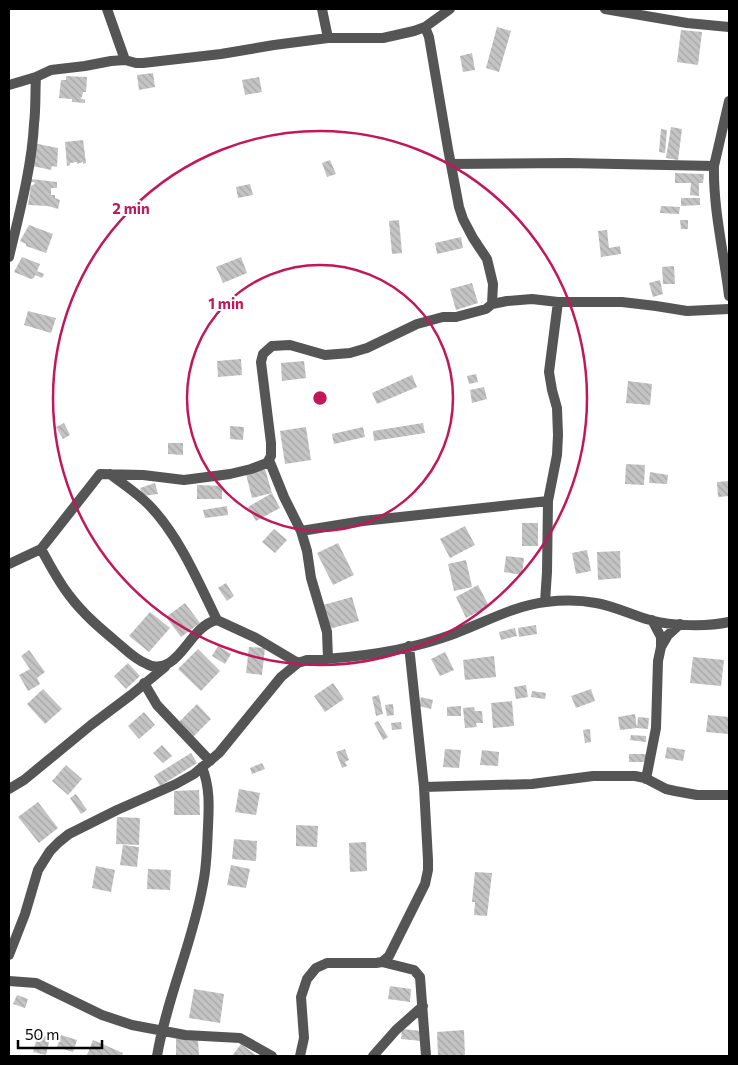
<svg xmlns="http://www.w3.org/2000/svg" width="738" height="1065" font-family="Commissioner,sans-serif">
<style>
.building{fill:url(#building-back-hatch)}
.lines{fill:none;stroke-linecap:round;stroke-linejoin:round}
.street{stroke:#555;stroke-width:10}
.ring{fill:none;stroke:#c2185b;stroke-width:2.5}
.centre{fill:#c2185b;stroke:#fff;stroke-width:2.5}
.ring-label{font-size:15px;text-anchor:middle;font-weight:bold;fill:#c2185b;stroke:#fff;stroke-width:4;stroke-linejoin:round;paint-order:stroke}
</style>
<defs>
<pattern id="building-back-hatch" width="6" height="6" patternUnits="userSpaceOnUse" patternTransform="scale(1.25)"><rect width="6" height="6" fill="#c4c4c4"/><path d="M-1 5l2 2M0 0l6 6M5-1l2 2" fill="none" stroke="#a7a7a7"/></pattern>
</defs>
<rect width="100%" height="100%" fill="#fff"/>
<path class="building" d="M497 27 511 31 499 72 486 68Z
M681 30 702 32 698 65 677 62Z
M472 53 475 70 463 72 460 56Z
M153 73 155 87 139 90 137 75Z
M66 76 87 77 86 92H83L82 97 80 98 85 100V103L72 102V99L59 98 61 80H66Z
M259 77 262 92 245 95 242 80Z
M671 127 682 129 678 160 666 158Z
M661 129 667 130 665 153 659 152Z
M83 140 86 163 83 164V162L77 164V162L70 163V165L67 166 65 142Z
M33 143 58 148 57 167 52 166 51 170 33 166Z
M330 160 336 174 327 177 322 163Z
M675 173 704 174 703 183H699V196L690 195 691 183H675Z
M31 179 57 182V188H51V195H55V198L60 200 58 209 48 206 28 205 31 186 35 184 34 182H31Z
M250 184 253 195 238 198 236 187Z
M681 198H700V205L681 206Z
M661 206 680 207 679 214 660 213Z
M399 220 402 253 392 254 389 221Z
M680 220H688V229H681Z
M29 225 53 234 46 253 26 246V244L20 241Z
M607 230 609 248 620 246 621 254 601 257 598 231Z
M461 237 463 248 437 254 435 243Z
M22 257 40 264 37 271 44 274 42 278 35 275 34 278 31 279 14 272Z
M241 257 247 273 223 283 216 267Z
M674 266 675 284H663L662 267Z
M660 280 663 294 653 297 649 283Z
M472 283 478 303 456 310 450 289Z
M28 311 56 318 51 333 24 325Z
M241 359 242 375 218 377 217 361Z
M304 361 306 378 282 381 281 363Z
M476 374 478 382 469 384 467 376Z
M412 375 417 387 377 404 372 393Z
M628 381 652 384 650 405 626 403Z
M484 387 487 399 472 403 470 390Z
M64 423 70 435 63 439 56 427Z
M423 423 425 433 374 441 373 431Z
M230 426 244 427 243 440 230 439Z
M306 427 311 460 285 464 280 431Z
M363 427 365 437 334 444 332 434Z
M168 443H183V455L168 454Z
M626 464 645 465 644 485 625 484Z
M265 469 272 493 280 508 256 521 248 507 272 493 252 498 246 474Z
M650 472 668 475 667 484 649 483Z
M729 481V496L718 497 717 482Z
M155 483 158 494 143 496 140 488Z
M197 485 222 486V499H197Z
M227 506 228 515 205 518 203 510Z
M522 523H538V546H522Z
M465 526 475 545 450 558 440 539Z
M274 529 287 540 275 553 262 542Z
M338 543 354 575 333 585 317 553Z
M587 550 591 571 576 574 572 553Z
M620 551 621 578 598 580 597 552Z
M506 556 524 558 522 575 504 572Z
M466 560 472 587 454 591 448 564Z
M226 583 234 596 227 601 218 588Z
M478 585 489 606 466 618 456 597Z
M352 597 359 621 329 629 323 605Z
M185 603 200 623 181 637 166 617Z
M150 612 170 628 149 652 129 636Z
M536 625 537 634 519 637 518 628Z
M515 628 517 636 501 640 499 632Z
M218 646 231 654 225 664 212 656Z
M249 647 265 648 262 675 246 673Z
M198 649 220 671 201 691 178 669Z
M29 650 45 672 37 678 40 684 28 691 19 675 30 669 21 656Z
M445 652 454 670 440 676 431 659Z
M494 656 496 677 465 680 463 660Z
M693 657 724 660 721 686 690 683Z
M128 663 140 676 126 689 114 676Z
M333 683 344 699 325 712 314 696Z
M526 685 528 697 516 699 514 687Z
M43 689 62 709 45 724 27 704Z
M591 689 595 701 576 708 571 696Z
M532 691 546 693 545 699 531 697Z
M379 695 383 714 376 716 372 697Z
M421 697 433 700 431 709 419 706Z
M512 701 514 726 493 728 491 703Z
M197 704 211 719 193 737 179 722Z
M393 704 394 715 387 716 385 705Z
M461 706V716H447V707Z
M474 707 475 711H482L483 723H476L477 727 465 728 463 708Z
M144 712 155 725 139 739 128 726Z
M635 714 637 728 620 730 618 717Z
M708 715 729 717V734L706 732Z
M638 717 649 718 648 729 637 728Z
M378 721 388 737 383 740 374 723Z
M401 722 402 729 392 730 391 723Z
M590 729 591 742 585 743 583 730Z
M631 735 646 736V742L630 740Z
M162 745 172 756 163 763 153 753Z
M667 747 685 750 683 761 665 758Z
M345 749 349 760 345 762 347 766 342 768 336 752Z
M445 749 461 750 459 768 443 767Z
M482 750 499 752 498 766 480 765Z
M191 753 197 763 160 786 154 776Z
M629 754H646V762H629Z
M262 763 265 769 252 774 250 768Z
M66 765 82 779 68 795 52 781Z
M239 789 260 793 256 815 235 812Z
M199 790 200 815H174V791Z
M76 794 87 810 81 814 70 798Z
M38 802 58 828 39 843 18 817Z
M117 817 140 818 139 845 116 844Z
M296 825 318 826 317 847 296 846Z
M234 839 257 841 256 861 232 859Z
M366 842 367 871 350 872 349 843Z
M123 845 139 847 137 867 120 865Z
M231 865 250 869 246 888 227 885Z
M96 866 115 870 111 892 92 888Z
M148 869 171 870 170 890 147 889Z
M475 872 492 873 487 916 474 915 475 902H472Z
M390 986 411 989 410 1002 388 999Z
M194 989 224 994 220 1023 189 1018Z
M17 995 28 999 25 1008 13 1004Z
M402 1029 422 1031 421 1041 401 1039Z
M464 1030 465 1056H438L437 1032Z
M38 1034 50 1038 46 1055 33 1052Z
M61 1035 77 1040 73 1052 57 1047Z
M176 1039H198L199 1056H176Z
M93 1040 123 1053 122 1056 87 1055Z
M241 1044 257 1056H232Z"/>
<g class="lines">
<path class="street" d="M107 9 125 60
M322 9 328 38
M605 9 687 23 729 27
M425 27 429 37 448 149 459 207 463 219 473 238 487 259 493 284 492 304
M9 85 36 77
M729 101 714 166C713 209 724 253 729 296
M451 164 568 163 714 166
M9 257C19 215 32 166 34 124 36 108 35 93 36 77L51 70 85 66 111 61 125 60 136 63H143L221 54 274 45 328 38H383L414 31 425 27 450 9
M269 460 284 497 301 531 307 551 311 578 327 632 328 659
M110 474C123 484 137 493 149 505 179 536 198 581 217 620
M301 531 363 521 548 501
M41 549C50 565 58 581 69 595 83 614 101 629 119 644 127 651 136 660 147 664 153 668 162 667 169 663 186 653 195 625 217 620L256 638 298 663
M9 564 41 549 100 474 143 475 184 480 230 474 251 469 267 463 271 456V443L261 362 263 354 272 346 290 345 325 355 350 353 367 348 417 324 443 317H456L486 309 492 304 507 301 532 299 558 302H622L656 306 687 311 729 309
M545 602 547 572 548 501 557 455 558 435 557 408 552 390 549 372 558 302
M652 620 661 637V647
M144 683 157 705 210 761
M646 779 656 728 658 661 661 647 668 635 680 624
M424 787 532 784 593 776H635L645 778 666 789 675 791 697 795H729
M9 789 24 780 91 725 131 695 165 667
M9 955 25 914 38 870 50 851 59 842 69 834 117 810 176 784 194 774 219 753 281 677 298 663 307 660C352 658 400 652 442 638 477 627 510 606 546 602 562 600 580 600 596 603 614 606 632 615 650 620 672 626 707 627 729 622
M382 962 414 970 420 977 426 1056
M9 981 36 983 102 1015 132 1025 185 1035 240 1038 272 1056
M157 1056C167 997 193 942 203 884 207 865 207 846 208 827 209 806 210 787 202 767
M300 1056 304 1038 301 997 307 979 316 968 327 963H376L382 962 389 956 425 884 428 870V860L424 787 409 646
M373 1056 396 1030 423 1006"/>
</g>
<g class="ring">
<circle cx="320" cy="398" r="133"/>
<circle cx="320" cy="398" r="267"/>
</g>
<circle cx="320" cy="398" r="8" class="centre"/>
<g class="ring-label">
<text x="131" y="214">2 min</text>
<text x="226" y="309">1 min</text>
</g>
<rect width="738" height="1065" fill="none" stroke="#000000" stroke-width="20"/>
<path d="M18 1040v8h84v-8" fill="none" stroke="#000000" stroke-width="2.5"/>
<text x="25" y="1040" font-size="15" fill="#000000" stroke="#ffffff" stroke-width="4" paint-order="stroke">50 m</text>
</svg>
